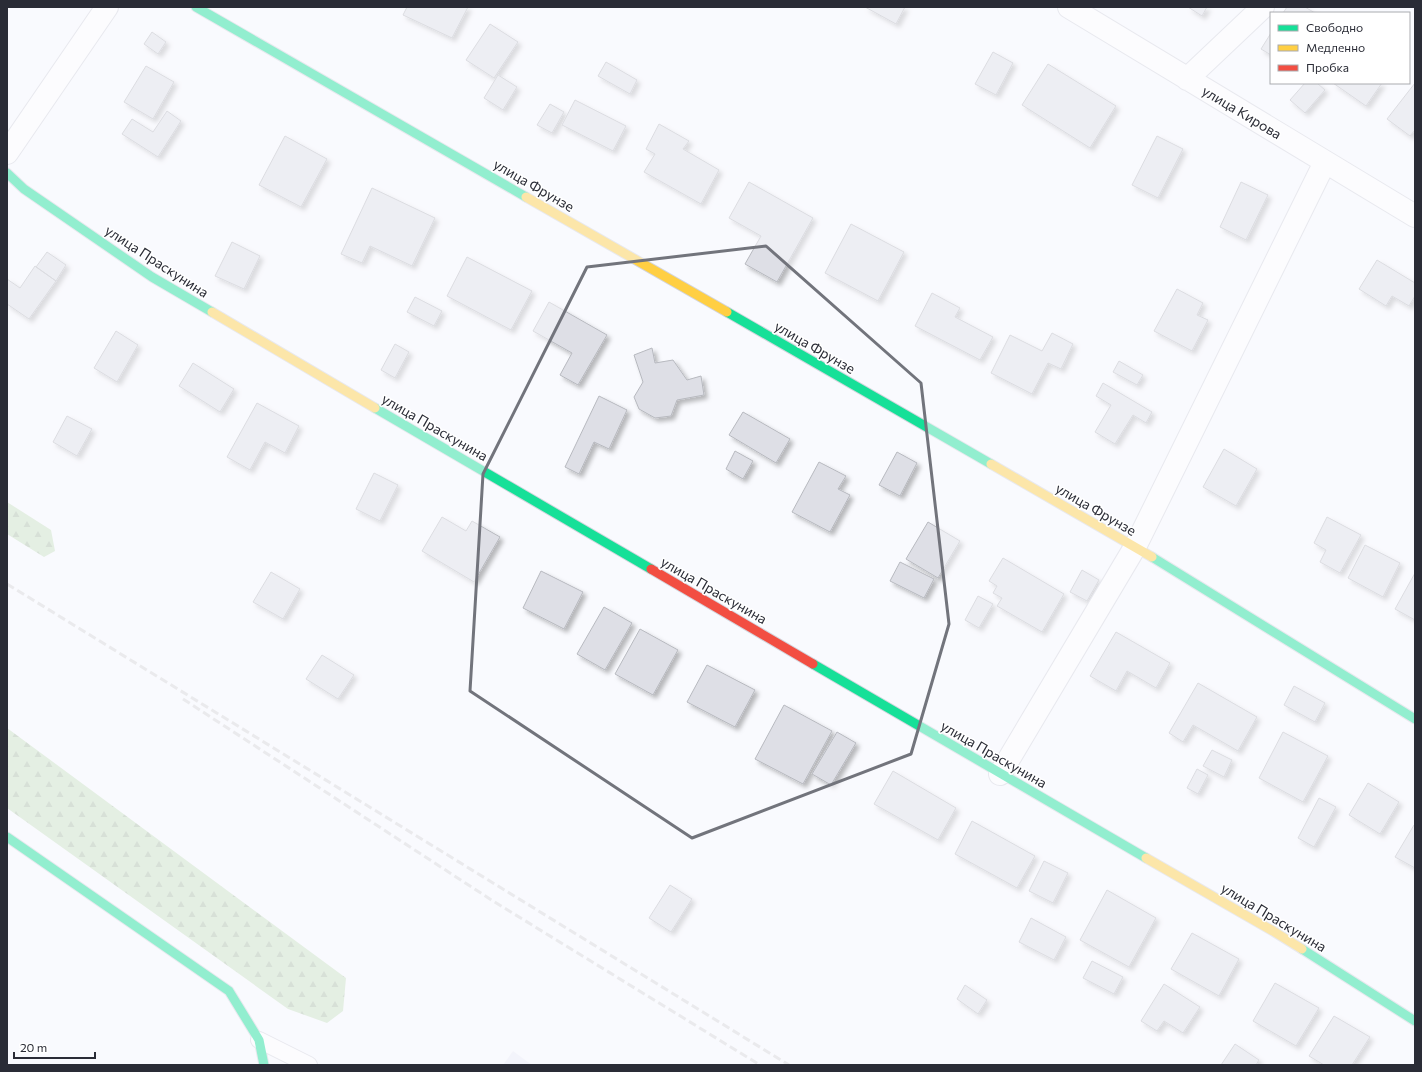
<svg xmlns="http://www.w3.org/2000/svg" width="1422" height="1072" font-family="Commissioner,sans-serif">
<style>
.built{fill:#eceef8}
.forest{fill:url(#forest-firs)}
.building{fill:#dedfe6;stroke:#b7b9bf;filter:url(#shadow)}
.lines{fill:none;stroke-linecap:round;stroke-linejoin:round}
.lane-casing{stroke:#d3d5dd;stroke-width:18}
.street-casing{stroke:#d3d5dd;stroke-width:24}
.fast-casing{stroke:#d3d5dd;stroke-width:11}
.slow-casing{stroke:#d3d5dd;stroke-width:11}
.jam-casing{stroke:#d3d5dd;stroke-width:11}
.lane{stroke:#fefeff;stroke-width:16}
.street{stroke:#fefeff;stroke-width:22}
.fast{stroke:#16e098;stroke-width:9}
.slow{stroke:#ffcf43;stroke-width:9}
.jam{stroke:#f24e42;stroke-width:9}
.rail{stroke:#d7d8d9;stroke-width:3;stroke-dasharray:8 4;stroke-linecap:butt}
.marked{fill:none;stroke:#72747c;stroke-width:3;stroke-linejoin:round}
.labels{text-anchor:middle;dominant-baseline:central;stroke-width:3;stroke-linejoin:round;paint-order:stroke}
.street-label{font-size:14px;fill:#2a2c36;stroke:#fff}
</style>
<defs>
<pattern id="forest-firs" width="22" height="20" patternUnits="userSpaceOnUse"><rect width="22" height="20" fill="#cae2c4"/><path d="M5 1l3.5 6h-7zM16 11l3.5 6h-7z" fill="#aec2a9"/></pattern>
<filter id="shadow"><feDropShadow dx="3.5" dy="3.5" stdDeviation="2" flood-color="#0004"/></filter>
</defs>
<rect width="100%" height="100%" fill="#f9fafe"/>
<path class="built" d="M513 1051 532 1065H503Z"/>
<path class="forest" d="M7 502 51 530 55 551 44 557 7 534Z
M7 728 346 978 343 1011 327 1023 288 1009 7 808Z"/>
<path class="building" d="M407 7H468L452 38 403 15Z
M865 7H905L896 24Z
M1188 7H1207L1202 16Z
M1287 7H1305L1315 13H1283Z
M490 24 518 42 494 78 466 60Z
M152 32 166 42 158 54 144 44Z
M1271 33V55L1261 49Z
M993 52 1013 63 996 95 975 84Z
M606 62 637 80 630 94 598 76Z
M1048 64 1116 106 1090 148 1022 105Z
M146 66 174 82 153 119 124 102Z
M498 75 517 87 503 110 484 98Z
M1305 83H1317L1325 90 1305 113 1290 100Z
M1333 83H1382L1366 106Z
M1415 83V130L1410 136 1387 119Z
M575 100 626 126 613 151 562 125Z
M550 104 564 112 552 133 537 125Z
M167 111 181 121 158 157 122 134 132 119 153 132Z
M659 124 689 141 683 149 719 170 701 204 644 172 655 154 646 149Z
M285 136 327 159 301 207 259 185Z
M1157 136 1183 149 1158 198 1132 185Z
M749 182 813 218 777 282 745 264 761 236 729 218Z
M1241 182 1268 195 1246 240 1220 227Z
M372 188 435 218 412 266 370 246 362 263 341 254Z
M851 224 904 252 878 301 825 273Z
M232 242 260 256 244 289 215 276Z
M47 252 66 265 56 281 36 267Z
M467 257 532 291 511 330 447 296Z
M1377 260 1415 283V296L1409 306 1392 296 1386 306 1359 289Z
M35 266 56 281 29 319 7 304V279L20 288Z
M1177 289 1203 303 1197 315 1208 320 1192 351 1154 331Z
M932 293 960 308 955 317 993 337 980 360 915 326Z
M415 297 442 311 434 326 407 312Z
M549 302 607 335 578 385 560 375 572 353 533 331Z
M116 331 138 345 117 382 94 368Z
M1052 333 1073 344 1061 369 1048 363 1032 394 991 373 1010 335 1042 351Z
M395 344 409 352 395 378 381 370Z
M652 348 655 363 673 360 687 380 701 376 704 395 677 400 671 416 655 418 639 409 634 397 643 382 634 355Z
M1119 361 1143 375 1137 385 1113 372Z
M193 363 234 389 220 412 179 386Z
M1103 383 1152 412 1146 423 1133 415 1115 444 1095 432 1111 405 1096 396Z
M599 396 627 410 609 449 594 442 579 474 565 467Z
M257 403 299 426 285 453 265 442 250 470 227 457Z
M743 412 790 439 776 463 729 435Z
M67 416 92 429 77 456 53 442Z
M1224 449 1257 469 1236 506 1203 487Z
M735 451 753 461 743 479 726 469Z
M897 452 917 463 900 496 879 485Z
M819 462 846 476 838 489 850 495 830 532 792 512Z
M374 473 398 485 380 521 356 509Z
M442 517 466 531 472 521 500 537 474 582 422 551Z
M1327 517 1361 535 1340 573 1320 562 1326 550 1314 543Z
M928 522 960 541 938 578 906 559Z
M1365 545 1400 563 1383 597 1348 578Z
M1003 558 1064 594 1042 632 997 606 1002 598 993 593 997 586 989 581Z
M900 562 934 579 924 598 890 581Z
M1082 570 1099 580 1087 601 1070 592Z
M541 571 583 592 564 629 523 608Z
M271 572 300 589 283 619 253 602Z
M1415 573V620L1395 609Z
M978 596 993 604 979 628 965 620Z
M604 607 632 623 605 670 577 654Z
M640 629 678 650 653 695 615 674Z
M1116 632 1170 663 1156 688 1127 671 1116 691 1090 676Z
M322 655 354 675 338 699 306 679Z
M707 665 755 690 735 727 687 702Z
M1198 683 1257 717 1238 751 1193 725 1183 742 1169 733Z
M1294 686 1325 703 1315 722 1284 705Z
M784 705 832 731 803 784 755 759Z
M837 732 856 743 831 785 812 774Z
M1283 732 1328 756 1303 802 1259 778Z
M1212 750 1232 760 1224 777 1203 766Z
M1197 769 1208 775 1198 794 1187 788Z
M893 771 956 808 938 840 874 804Z
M1368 783 1399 802 1380 834 1349 815Z
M1319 798 1336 807 1314 847 1298 838Z
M972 821 1035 856 1017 888 955 854Z
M1414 825 1415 826V868L1395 857Z
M1044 861 1068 873 1053 903 1029 891Z
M670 885 692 899 671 932 649 918Z
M1107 890 1156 918 1129 967 1080 940Z
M1031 918 1066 937 1054 960 1019 942Z
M1192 933 1239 959 1219 996 1171 969Z
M1092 961 1123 977 1114 994 1083 978Z
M1275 983 1319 1008 1296 1046 1253 1021Z
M1164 984 1200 1007 1183 1033 1164 1021 1157 1031 1141 1021Z
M965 985 987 1000 978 1014 957 999Z
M1334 1016 1370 1037 1352 1065H1324L1309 1056Z
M1235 1044 1259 1060 1256 1065H1221Z"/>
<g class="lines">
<defs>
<path id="lane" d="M259 1040 309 1065"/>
<path id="street" d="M1069 7 1415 216
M1187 79 1263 7
M7 153 107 7
M1000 774 1135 547 1325 162"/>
<path id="fast" d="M196 7 526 197
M7 173 24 189 152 277 212 312
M727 312 991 464
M375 408 651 569
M1152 557 1415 719
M813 664 1146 858
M7 837 229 991 259 1040 264 1065
M1302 949 1415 1021"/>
<path id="slow" d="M526 197 727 312
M212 312 375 408
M991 464 1152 557
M1146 858 1273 931 1302 949"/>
<path id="jam" d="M651 569 813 664"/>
</defs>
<use href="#lane" class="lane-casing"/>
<use href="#street" class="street-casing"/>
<use href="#fast" class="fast-casing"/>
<use href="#slow" class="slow-casing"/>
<use href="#jam" class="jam-casing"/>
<use href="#lane" class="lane"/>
<use href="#street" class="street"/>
<use href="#fast" class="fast"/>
<use href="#slow" class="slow"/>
<use href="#jam" class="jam"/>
<path class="rail" d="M7 584 789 1065
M183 699 493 901 760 1065"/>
</g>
<path d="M0 0H1422V1072H0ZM766 246 921 383 949 624 911 754 692 838 470 691 483 474 587 267Z" fill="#f9fafe" fill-opacity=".55" fill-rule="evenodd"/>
<path class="marked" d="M766 246 921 383 949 624 911 754 692 838 470 691 483 474 587 267Z"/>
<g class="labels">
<g class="street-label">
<text transform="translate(1242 112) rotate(31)">улица Кирова</text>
<text transform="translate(534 185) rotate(30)">улица Фрунзе</text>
<text transform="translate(157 261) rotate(33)">улица Праскунина</text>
<text transform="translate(815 347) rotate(30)">улица Фрунзе</text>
<text transform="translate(435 427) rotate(30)">улица Праскунина</text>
<text transform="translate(1096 509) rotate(30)">улица Фрунзе</text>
<text transform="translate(714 590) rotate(30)">улица Праскунина</text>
<text transform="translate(994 754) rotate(30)">улица Праскунина</text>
<text transform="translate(1274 917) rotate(31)">улица Праскунина</text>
</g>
</g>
<rect width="1422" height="1072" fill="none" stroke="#2a2c36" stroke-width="16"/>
<rect x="1270" y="12" width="140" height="72" fill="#ffffff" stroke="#aaabaf"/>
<rect x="1278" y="25" width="20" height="6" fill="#16e098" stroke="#aaabaf"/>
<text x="1306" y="32" font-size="12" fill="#2a2c36">Свободно</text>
<rect x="1278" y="45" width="20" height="6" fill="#ffcf43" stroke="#aaabaf"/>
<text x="1306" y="52" font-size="12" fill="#2a2c36">Медленно</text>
<rect x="1278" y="65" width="20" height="6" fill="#f24e42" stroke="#aaabaf"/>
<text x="1306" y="72" font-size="12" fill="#2a2c36">Пробка</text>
<path d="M14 1052v6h81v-6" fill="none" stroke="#2a2c36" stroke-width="2"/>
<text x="20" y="1052" font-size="12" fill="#2a2c36" stroke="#ffffff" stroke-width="3" paint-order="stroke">20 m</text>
</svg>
